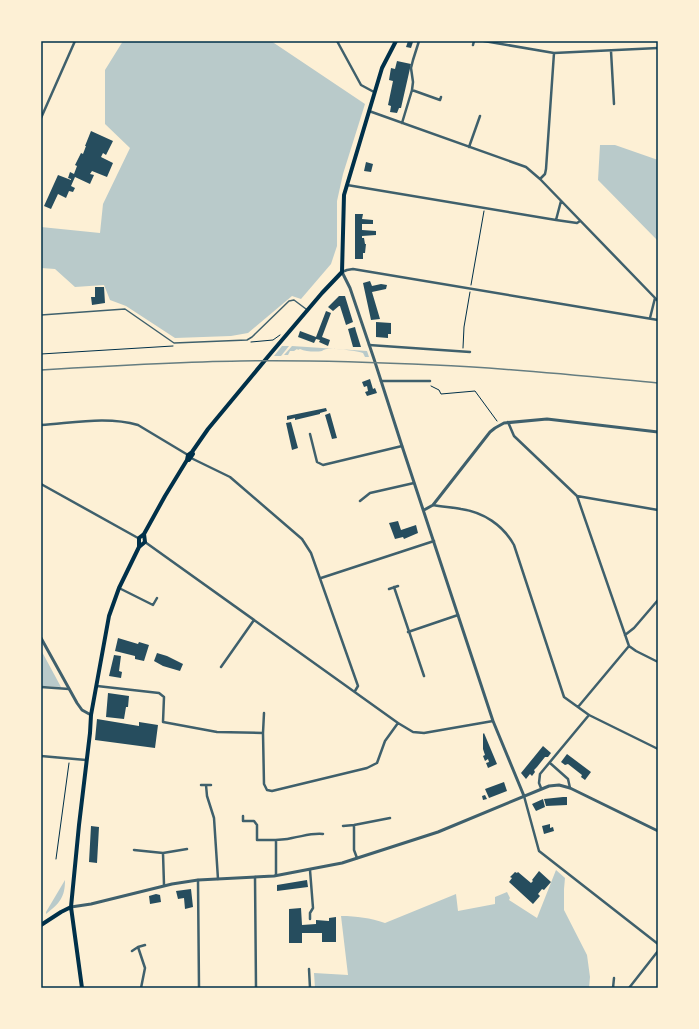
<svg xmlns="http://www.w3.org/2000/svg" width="699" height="1029" font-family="'Work Sans',sans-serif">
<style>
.green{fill:#b9caca}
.building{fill:#264d5e}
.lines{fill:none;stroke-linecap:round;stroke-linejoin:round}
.path{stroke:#003049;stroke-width:1}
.service{stroke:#3f606c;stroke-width:1.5}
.minor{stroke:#3f606c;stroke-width:2.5}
.tertiary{stroke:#3f606c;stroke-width:3}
.primary{stroke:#003049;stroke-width:4}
.rail{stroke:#657d81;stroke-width:1.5}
.neatline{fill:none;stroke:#003049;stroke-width:1.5}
</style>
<rect width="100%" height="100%" fill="#fdf0d5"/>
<path class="green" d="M123 41H271L365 104 343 174 337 201V246L331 264 301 299 292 296 248 333 231 336 175 338 126 306 110 300 104 285 75 287 55 269 41 268V227L100 233 103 204 130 148 105 124V70Z
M600 145H615L658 160V241L598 180Z
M282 346H289L281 356H274Z
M292 346 367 351 369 357H365L363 353C357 351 334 348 327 349 325 349 323 350 322 351 317 352 306 352 300 349L298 350 297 349 294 351H290L288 355H284Z
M41 650 61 687 41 686Z
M556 870 565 878 564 889V910L587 955 590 977 589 988H315L314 973 348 975 341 916C357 916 370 918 385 923L456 894 458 911 495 904V897L507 892 510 898 509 900 537 918Z
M65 880C65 897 60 903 46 914V912Z"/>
<path class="building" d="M408 41 413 42 411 48 406 47Z
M397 61 411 64 401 108H399L397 113 390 112 391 106 388 105 393 81 389 80 391 68 395 69Z
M91 131 113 141 106 155 103 153 101 157 113 163 107 177 92 171 90 174 94 175 90 184 75 177 71 186 75 188 73 192 69 191 66 198 58 194 51 209 44 206 58 175 71 180V179L68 178 70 172 74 174 77 166 75 165 81 153 83 154 86 146H85Z
M366 162 373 164 371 172 364 171Z
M355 214H363L362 219 373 220V224H362V230L376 231V235L362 236V238H364L365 244H366L365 253H363V259H355Z
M370 281 372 286 381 284 387 285 386 289 372 292 380 319 371 320 363 283Z
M95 287H104L105 303 92 305 91 297H95Z
M339 296H345L353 322 346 325 340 306H339L333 311 328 307Z
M326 311 331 313 322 337 330 340 328 346 319 342 320 340 316 339 314 343 298 337 300 331 316 337Z
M376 322 391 323V334H388V338L376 337Z
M355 327 356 331 361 347H353L348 329Z
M370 379 373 389 375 388 377 393 367 396 365 392 368 391 367 386 364 387 362 382Z
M326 408 327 411 320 413V414L295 420V418L287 420V416Z
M330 413 337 438 332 439 325 415Z
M291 422 298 448 292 450 286 423Z
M398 521 401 530 416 525 418 533 404 539 403 537 395 539 389 523Z
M118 638 138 644 139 642 149 645 144 661 135 659V656L115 651Z
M157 653 167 656 183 664 180 671 163 666 154 661Z
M114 655 121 656 119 671 122 672 121 678 109 676Z
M108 693 129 696 128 707H126L124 719 106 717Z
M97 719 139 726V722L158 725 155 748 95 740Z
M484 733 497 764 488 768 486 763 489 762 488 759 485 761 483 756 485 755 483 749V734Z
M543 746 551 753 548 757H545L537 767 534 770 535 772 532 776 530 774 526 779 521 773Z
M567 754 591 772 585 780 581 777 582 775 568 764 565 765 561 762Z
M504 782 507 791 489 798 485 789Z
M485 795 487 799 483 800 482 796Z
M563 797H567V805L546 806 544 799Z
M543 799 545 807 536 811 532 804Z
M550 824V828L553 827 554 831 544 834 542 826Z
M91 826 99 827 97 863 89 862Z
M539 871 551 882 544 890 542 889 538 894 540 896 533 904 509 882 512 878 510 877 515 872 517 873 518 872 531 883 533 881 532 880Z
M307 880 308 887 277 891V885Z
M191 889 193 907 185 909 184 898 178 899 176 891Z
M156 894 160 895 161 902 150 904 149 896Z
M301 908 302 925 316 924V920L329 921V918L336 917V942H322V933H302V943H289V909Z"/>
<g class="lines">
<path class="path" d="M471 285 484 211
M251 342 273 340 280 335
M463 348 464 327 470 292
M41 354 173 346
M431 386 439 390 441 394 475 391 497 421
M56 859 69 763"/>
<path class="service" d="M41 315 125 309 174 343 247 340 252 337 289 301 294 300 306 309"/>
<path class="minor" d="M337 41 361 85 374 92
M484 41 554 53 658 48
M473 45 474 41
M611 51 614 104
M412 90 440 100 441 97
M369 111 526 167 540 179 658 301
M41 118 75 41
M402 123 412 90 413 82 411 68 413 60 419 41
M469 147 480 116
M540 179 545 174 546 169 554 53
M347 185 556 220 577 223 580 221
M556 220 561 201
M342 272 347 270 353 269 658 320
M650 318 655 298
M369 345 470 352
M381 381H430
M508 422 514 436 577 496 658 510
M41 425C73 423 107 416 138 425L188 455
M310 434 317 462 323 465 402 446
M191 458 230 477 302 539 311 553 358 686 355 691
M41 484 138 538
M577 496 629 646 636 651 658 662
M360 501 370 493 414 483
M433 505C442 507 452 507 461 509 483 512 503 525 514 545L564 697 589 715 658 749
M145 542 398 723 413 732 424 733 493 721
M321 578 434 541
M394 587 424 676
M119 588 153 605 157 598
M389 589 398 586
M408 632 458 615
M625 635 634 628 658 600
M221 667 254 620
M97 686 159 693 164 697 163 722 217 732 263 733 264 784 267 790 272 791 367 768 377 763 385 741 398 723
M41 687 69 689
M578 707 629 646
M263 733 264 713
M41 756 86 760
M550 763 568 779 570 788
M201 785H211
M206 785 207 796 214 818 218 879
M541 788 539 783 540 774 589 715
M524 796 539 851 658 944
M243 816V821H254L257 825V840C269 840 280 841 292 838 304 836 311 833 323 834
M354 825V850L357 858
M343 826 354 825 390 818
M276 840V875
M134 850 163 853 164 885
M163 853 187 849
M310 870 313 908 310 913V919
M255 877 256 988
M198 880 199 988
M138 947 145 945
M132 951 138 947 145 968 141 988
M309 969 310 988
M613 988 614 978
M629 988 658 951"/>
<path class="tertiary" d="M342 272 350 288 374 359 402 446 493 721 524 796
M424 510 433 505 490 432 495 428 504 423 547 419 658 432
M41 638 77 703 82 710 91 715
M71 907 91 904 172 884 198 880 274 876 342 863 438 832 549 786 559 785 570 788 658 831"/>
<path class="primary" d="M187 460H189L193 454 192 452
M139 547 145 542 144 534
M41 925 61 912 71 907
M82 988 71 907 79 825 90 733 91 715 109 616 119 588 139 547V538L144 534 165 496 187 460 188 455 192 452 208 429 271 353 322 293 342 272 344 195 382 68 396 41"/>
<path class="rail" d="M41 370C107 366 173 362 240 361 305 360 370 362 435 365 510 368 584 376 658 383"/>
</g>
<rect width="699" height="1029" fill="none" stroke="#fdf0d5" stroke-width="84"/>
<rect x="42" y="42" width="615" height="945" class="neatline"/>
</svg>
